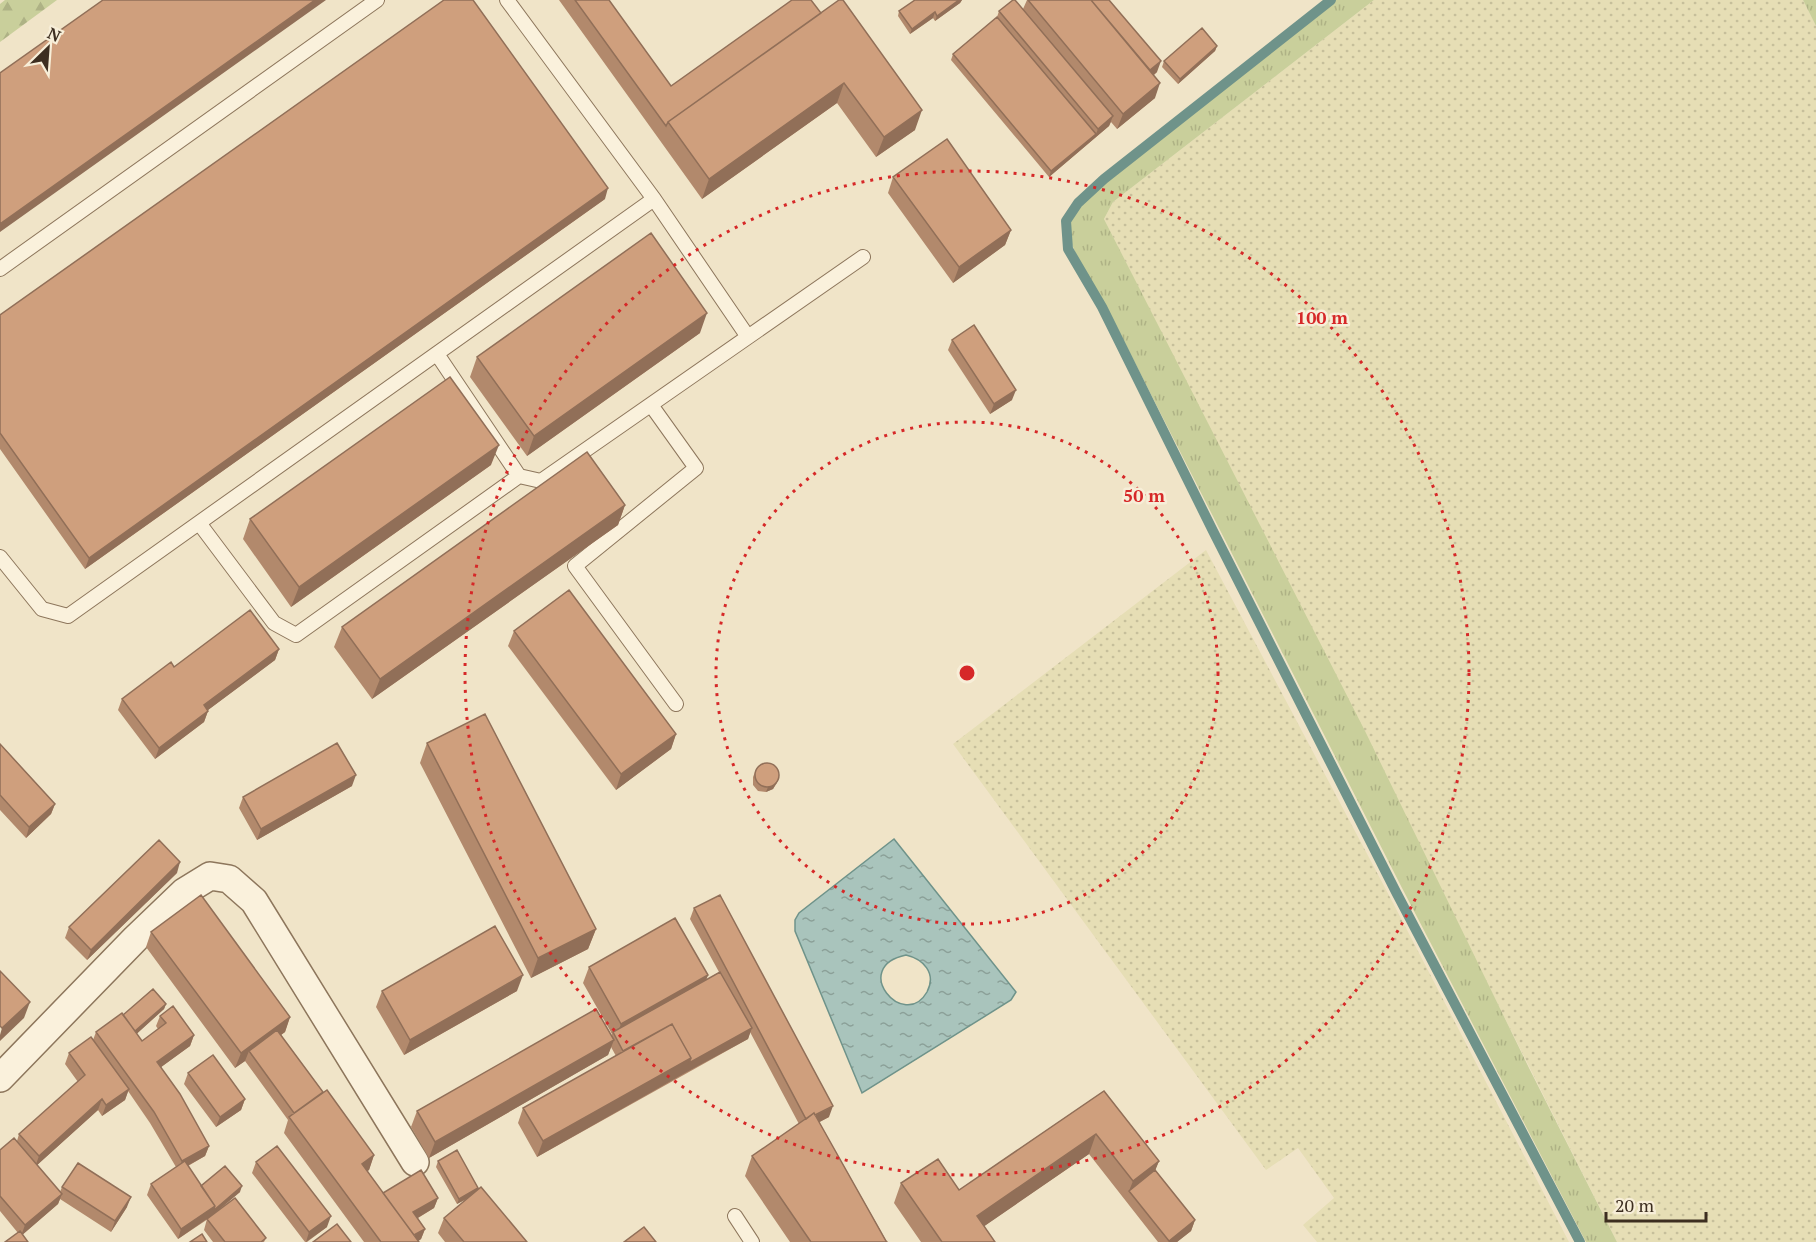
<svg xmlns="http://www.w3.org/2000/svg" width="1816" height="1242" font-family="'PT Serif',serif">
<style>
.farmland{fill:url(#farmland-dots)}
.grass{fill:url(#grass-tufts)}
.forest{fill:url(#forest-firs)}
.water{fill:url(#water-ripples);stroke:#6f938a;stroke-width:1.5;fill-rule:evenodd}
.lines{fill:none;stroke-linecap:round;stroke-linejoin:round}
.stream{stroke:#6f938a;stroke-width:10}
.lane-casing{stroke:#8d765c;stroke-width:16}
.street-casing{stroke:#8d765c;stroke-width:30}
.lane{stroke:#faf1dc;stroke-width:14}
.street{stroke:#faf1dc;stroke-width:27}
.wall{fill:#b2896c}
.shaded-wall{fill:#916f58}
.building{fill:#cf9f7d;stroke:#916f58;stroke-width:1.5}
.ring{fill:none;stroke:#d62828;stroke-width:3;stroke-dasharray:3 6}
.centre{fill:#d62828;stroke:#f7eed8;stroke-width:3}
.ring-label{font-size:18px;text-anchor:middle;font-weight:bold;fill:#d62828;stroke:#f7eed8;stroke-width:5;stroke-linejoin:round;paint-order:stroke}
</style>
<defs>
<pattern id="farmland-dots" width="8" height="8" patternUnits="userSpaceOnUse" patternTransform="scale(1.5)"><rect width="8" height="8" fill="#e6deb5"/><path d="M2 2h.1M6 6h.1" fill="none" stroke="#c6bf9b" stroke-width="1.8" stroke-linecap="round"/></pattern>
<pattern id="grass-tufts" width="24" height="20" patternUnits="userSpaceOnUse" patternTransform="scale(1.5)"><rect width="24" height="20" fill="#c9cf9b"/><path d="M3 7l-1-3M5 7V3M7 7l1-3M15 17l-1-3M17 17v-4M19 17l1-3" fill="none" stroke="#aeb285"/></pattern>
<pattern id="forest-firs" width="22" height="20" patternUnits="userSpaceOnUse" patternTransform="scale(1.5)"><rect width="22" height="20" fill="#c9cf9b"/><path d="M5 1l3.5 6h-7zM16 11l3.5 6h-7z" fill="#aeb285"/></pattern>
<pattern id="water-ripples" width="26" height="14" patternUnits="userSpaceOnUse" patternTransform="scale(1.5)"><rect width="26" height="14" fill="#a9c4bc"/><path d="M2 4q2-2 4 0t4 0M15 11q2-2 4 0t4 0" fill="none" stroke="#8ba098"/></pattern>
</defs>
<rect width="100%" height="100%" fill="#f0e4c8"/>
<path class="farmland" d="M1374 0H1803L1816 26V1242H1617L1104 219 1113 202Z
M1206 550 1392 901 1569 1242H1317L1303 1225 1334 1198 1298 1148 1266 1170 953 744Z"/>
<path class="grass" d="M1336 0H1374L1113 202 1104 219 1365 731 1529 1068 1617 1242H1586L1402 888 1105 304C1095 286 1061 240 1070 220 1078 204 1092 194 1105 183Z
M1803 0H1816V26Z"/>
<path class="forest" d="M5 0H57L0 42V4Z"/>
<path class="water" d="M894 839 1016 992 1011 1000 862 1093 795 931V920L799 913ZM906 955C923 959 937 973 927 992 904 1032 849 967 906 955Z"/>
<g class="lines">
<path class="stream" d="M1331 0 1104 179 1078 203 1066 221 1068 249 1102 307 1213 531 1396 892 1580 1242"/>
<defs>
<path id="lane" d="M507 0 654 199 748 337
M0 269 377 0
M437 354 519 476
M651 405 696 468 575 566 676 704
M199 523 274 623 296 635 519 476 541 481 863 257
M0 557 42 609 68 616 654 199
M735 1216 752 1242"/>
<path id="street" d="M0 1078 136 938 184 892 210 876 229 879 254 901 415 1162"/>
</defs>
<use href="#lane" class="lane-casing"/>
<use href="#street" class="street-casing"/>
<use href="#lane" class="lane"/>
<use href="#street" class="street"/>
</g>
<path class="wall" d="M559 0H609L671 86 821 13 915 130 876 157 837 103 702 199Z
M915 0H962L960 3 935 21 933 18 910 34 898 16 899 11Z
M1027 0H1109L1157 72 1154 75 1155 98 1117 129 1111 122 1109 126 1049 177 951 60 953 54 997 17 999 11 1023 9Z
M1217 46 1215 51 1178 84 1162 67 1164 61Z
M893 177 1011 230 1005 245 953 283 888 193Z
M605 199 85 569 0 449V315Z
M700 333 527 456 470 377 477 357Z
M952 340 1012 400 990 414 948 350Z
M491 465 291 607 243 539 250 519Z
M625 505 618 525 372 699 334 647 342 627Z
M514 631 676 734 671 749 616 790 508 646Z
M279 649 275 660 208 710V711L204 722 155 759 118 710 122 699 174 667Z
M427 743 596 929 588 949 531 978 420 763Z
M0 744 55 804 51 814 26 838 0 810Z
M755 772 777 783 773 789 766 792 758 791 753 785V777Z
M352 786 257 840 239 808 243 797Z
M177 873 87 960 65 938 69 927Z
M694 908 829 1117 819 1122 887 1242H790L745 1176 752 1156 799 1124 750 1032 748 1039 537 1157 518 1123 523 1108 616 1056 611 1047 608 1055 429 1158 411 1127 417 1111 611 1036 612 1034 583 983 589 967 708 975 706 980 719 972 690 919Z
M151 932 290 1017 285 1032 281 1035 323 1092 374 1155 369 1170 367 1171 383 1193 438 1198 434 1208 418 1218 425 1229 421 1239 418 1241 419 1242H364L284 1133 288 1120 245 1061 235 1068 146 947Z
M382 991H517L404 1055 376 1007Z
M166 1004 164 1009 136 1034 142 1041 158 1029 156 1026 160 1016 194 1035 190 1046 161 1067 209 1146 205 1156 188 1166 201 1186 240 1192 212 1216 266 1238 264 1242H213L204 1230 207 1219 211 1217 178 1239 147 1195 151 1184 176 1167 150 1123 128 1091 125 1100 102 1116 98 1110 37 1165 60 1192 62 1187 127 1207 111 1232 60 1199 58 1204 22 1235 18 1233 0 1211V1150L17 1141 19 1134 78 1082 65 1064 69 1053 93 1040 96 1032 123 1015Z
M188 1073 245 1099 241 1110 216 1127 184 1084Z
M1104 1091 1159 1161 1155 1170 1195 1220 1191 1231 1177 1242H1158L1089 1154 984 1226 995 1242H921L894 1203 901 1183 959 1190Z
M438 1161 478 1190 527 1242H445L438 1233 444 1218 467 1199 457 1204 436 1167Z
M256 1162 327 1227 307 1242H305L252 1173Z"/>
<path class="shaded-wall" d="M315 0H326L0 232V224Z
M959 0H962L960 3 935 21 937 16Z
M935 12 933 18 910 34 912 29Z
M1217 46 1215 51 1178 84 1180 79Z
M1161 61 1157 72 1142 84 1146 73Z
M844 83 837 103 702 199 709 179Z
M1160 83 1155 98 1117 129 1123 114Z
M922 110 915 130 876 157 884 137Z
M1113 116 1109 126 1049 177 1051 171 1096 134 1098 129Z
M608 188 605 199 85 569 89 558Z
M1011 230 1005 245 953 283 959 267Z
M707 313 700 333 527 456 534 436Z
M1016 390 1012 400 990 414 994 404Z
M499 445 491 465 291 607 299 587Z
M625 505 618 525 372 699 380 679Z
M279 649 275 660 200 716 204 705Z
M208 711 204 722 155 759 159 748Z
M676 734 671 749 616 790 621 774Z
M356 775 352 786 257 840 261 829Z
M779 778 773 789 766 792 768 787Z
M55 804 51 814 26 838 29 827Z
M180 862 177 873 87 960 91 950Z
M596 929 588 949 531 978 538 958Z
M523 975 517 991 404 1055 410 1040Z
M708 975 702 991 616 1037 621 1024Z
M30 1002 24 1018 0 1041V1035L2 1028Z
M166 1004 164 1009 130 1040 131 1034Z
M290 1017 285 1032 252 1056 249 1051 245 1061 235 1068 241 1053Z
M752 1028 748 1039 685 1073 689 1063Z
M194 1035 190 1046 153 1073 157 1062Z
M614 1040 608 1055 429 1158 435 1142Z
M691 1058 685 1073 537 1157 543 1141Z
M129 1089 125 1100 102 1116 106 1105Z
M102 1099 98 1110 35 1167 39 1156Z
M245 1099 241 1110 216 1127 220 1117Z
M833 1106 829 1117 803 1131 807 1120Z
M1096 1134 1089 1154 970 1236 977 1216Z
M209 1146 205 1156 178 1171 182 1161Z
M374 1155 369 1170 356 1179 362 1164Z
M1159 1161 1151 1181 1129 1191 1133 1181Z
M242 1186 240 1192 211 1216 178 1239 181 1229Z
M478 1188 477 1193 457 1204 459 1199Z
M62 1194 58 1204 21 1236 25 1225Z
M131 1197 127 1207 111 1232 115 1221Z
M438 1198 434 1208 409 1223 413 1212Z
M331 1216 327 1227 306 1242 309 1232Z
M1195 1220 1191 1231 1177 1242H1169V1241Z
M425 1229 421 1239 417 1242 410 1238Z"/>
<path class="building" d="M103 0H315L0 224V73Z
M444 0H473L608 188 89 558 0 433V315Z
M575 0H609L671 86 792 0H811L821 13 668 122 666 126Z
M839 0H843L922 110 884 137 844 83 709 179 668 122Z
M915 0H959L937 16 935 12 912 29 899 11Z
M1013 0H1015L1113 116 1098 129 999 11Z
M1028 0H1091L1160 83 1123 114Z
M1091 0H1109L1161 61 1150 70Z
M997 17 1096 134 1051 171 953 54Z
M1202 28 1217 46 1180 79 1164 61Z
M947 139 1011 230 959 267 893 177Z
M651 233 707 313 534 436 477 357Z
M974 325 1016 390 994 404 952 340Z
M450 377 499 445 299 587 250 519Z
M587 452 625 505 380 679 342 627Z
M569 590 676 734 621 774 514 631Z
M250 610 279 649 204 705 208 711 159 748 122 699 171 662 174 667Z
M485 714 596 929 538 958 427 743Z
M337 743 356 775 261 829 243 797Z
M0 744 55 804 29 827 0 795Z
M755 775a12 12 0 1 1 24 0a12 12 0 1 1-24 0Z
M159 840 180 862 91 950 69 927Z
M201 895 290 1017 241 1053 151 932Z
M720 895 833 1106 815 1115 814 1113 806 1119 694 908Z
M675 918 708 975 621 1024 589 967Z
M495 926 523 975 410 1040 382 991Z
M0 971 30 1002 2 1028 0 1026Z
M720 972 752 1028 689 1063 691 1058 672 1024 623 1051 613 1032Z
M153 989 166 1004 135 1031 123 1015Z
M173 1006 194 1035 157 1062 180 1094 209 1146 182 1161 154 1112 96 1032 122 1013 142 1041 166 1023 160 1016Z
M596 1009 614 1040 435 1142 417 1111Z
M672 1024 691 1058 543 1141 523 1108Z
M277 1030 323 1092 294 1113 249 1051Z
M91 1037 129 1089 106 1105 102 1099 39 1156 19 1134 85 1075 69 1053Z
M213 1055 245 1099 220 1117 188 1073Z
M327 1090 374 1155 362 1164 419 1242H381L289 1117Z
M1104 1091 1159 1161 1133 1181 1096 1134 977 1216 995 1242H942L901 1183 938 1159 959 1190Z
M814 1113 886 1241 887 1242H811L752 1156Z
M14 1138 62 1194 25 1225 0 1196V1150Z
M277 1146 331 1216 309 1232 256 1162Z
M457 1150 478 1188 459 1199 438 1161Z
M185 1161 215 1206 181 1229 151 1184Z
M78 1163 131 1197 115 1221 62 1187Z
M225 1166 242 1186 213 1211 215 1206 201 1186Z
M421 1170 438 1198 413 1212 425 1229 414 1235 383 1193Z
M1155 1170 1195 1220 1169 1241 1129 1191Z
M481 1187 527 1242H464L444 1218Z
M235 1198 266 1238 261 1242H225L207 1219Z
M337 1224 351 1242H313Z
M644 1227 656 1242H624Z
M20 1231 28 1242H5Z
M202 1234 207 1242H190Z"/>
<g class="ring">
<circle cx="967" cy="673" r="251"/>
<circle cx="967" cy="673" r="502"/>
</g>
<circle cx="967" cy="673" r="9" class="centre"/>
<g class="ring-label">
<text x="1322" y="324">100 m</text>
<text x="1144" y="502">50 m</text>
</g>
<g transform="translate(48 48) rotate(25)" stroke="#f7eed8" stroke-width="4.5" paint-order="stroke">
<path d="M0-4.5L10 22L0 15L-10 22Z" fill="#3d2e20"/>
<text y="-9" font-size="16" font-weight="bold" text-anchor="middle" fill="#3d2e20">N</text>
</g>
<path d="M1606 1212v9h100v-9" fill="none" stroke="#3d2e20" stroke-width="3"/>
<text x="1615" y="1212" font-size="18" fill="#3d2e20" stroke="#f7eed8" stroke-width="4.5" paint-order="stroke">20 m</text>
</svg>
